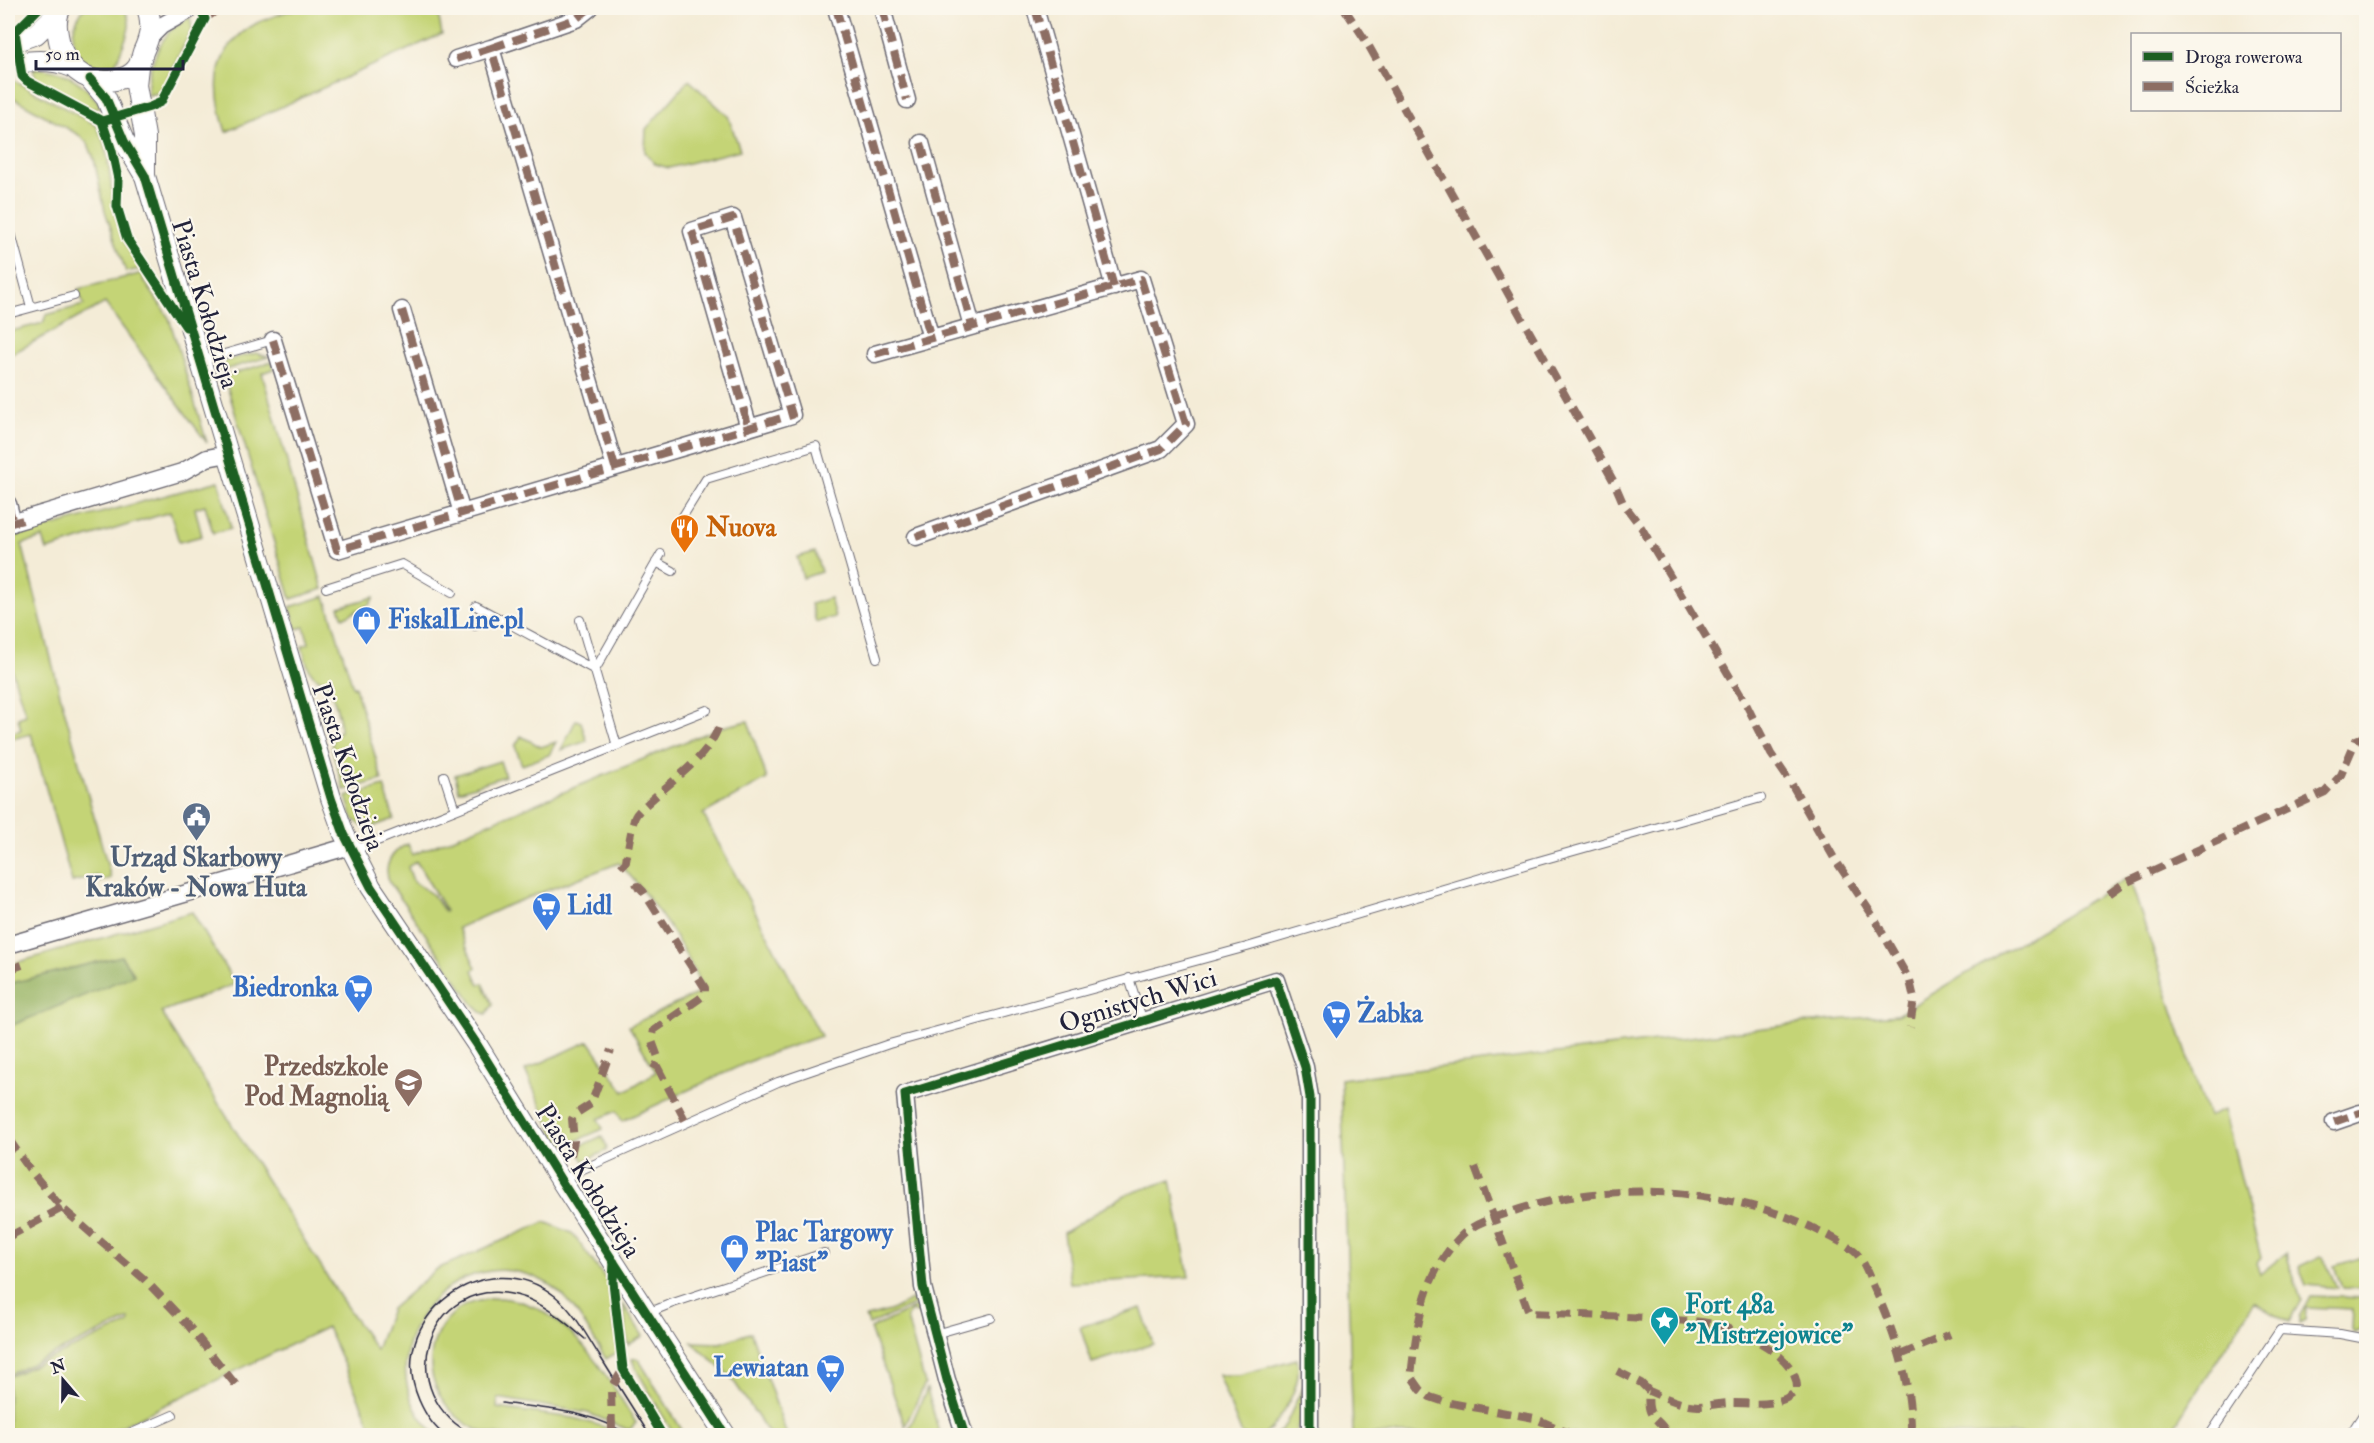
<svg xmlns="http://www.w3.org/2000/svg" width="2374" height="1443" font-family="'IM FELL Double Pica',serif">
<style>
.green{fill:#c4d476;stroke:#737b58;stroke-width:1.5;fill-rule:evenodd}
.forest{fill:#9bb667;stroke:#5e6c51;stroke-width:1.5}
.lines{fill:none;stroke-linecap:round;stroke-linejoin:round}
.service-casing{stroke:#6c6972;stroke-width:10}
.minor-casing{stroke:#6c6972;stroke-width:19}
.tertiary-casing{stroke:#6c6972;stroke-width:22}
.service{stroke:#fff;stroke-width:8}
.minor{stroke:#fff;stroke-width:16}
.tertiary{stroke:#fff;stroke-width:20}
.tram{stroke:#22223b;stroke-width:1.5}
.quiet{stroke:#8d6e63;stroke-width:8;stroke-dasharray:15 8;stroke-linecap:butt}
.cycleway-casing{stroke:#fbf7ec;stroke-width:13}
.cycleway{stroke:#1b5e20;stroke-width:9}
.labels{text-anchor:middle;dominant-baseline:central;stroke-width:4.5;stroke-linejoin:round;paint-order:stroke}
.street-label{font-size:26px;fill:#22223b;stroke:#fbf7ec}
.food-label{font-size:26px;font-weight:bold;fill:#c56008;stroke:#fbf7ec;text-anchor:start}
.shop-label{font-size:26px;font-weight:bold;fill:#366cbe;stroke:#fbf7ec;text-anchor:start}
.service-label{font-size:26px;font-weight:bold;fill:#4e5e75;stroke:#fbf7ec}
.education-label{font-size:26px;font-weight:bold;fill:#785e54;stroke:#fbf7ec;text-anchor:end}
.culture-label{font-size:26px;font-weight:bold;fill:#0d838f;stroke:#fbf7ec;text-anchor:start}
</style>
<rect width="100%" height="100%" fill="#fbf7ec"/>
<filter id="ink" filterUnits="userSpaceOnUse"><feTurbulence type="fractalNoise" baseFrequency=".0167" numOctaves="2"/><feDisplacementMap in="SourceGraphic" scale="12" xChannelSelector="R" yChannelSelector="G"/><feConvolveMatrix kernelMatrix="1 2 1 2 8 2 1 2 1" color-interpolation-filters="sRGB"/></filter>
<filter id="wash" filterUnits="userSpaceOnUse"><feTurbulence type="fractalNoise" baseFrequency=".008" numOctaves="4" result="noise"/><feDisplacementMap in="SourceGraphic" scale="24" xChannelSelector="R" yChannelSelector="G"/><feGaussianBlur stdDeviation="1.35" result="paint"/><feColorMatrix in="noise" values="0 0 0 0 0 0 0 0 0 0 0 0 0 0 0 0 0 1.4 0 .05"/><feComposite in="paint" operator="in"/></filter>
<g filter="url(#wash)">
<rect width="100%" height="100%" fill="#f4ecd7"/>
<path class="green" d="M85 8H123C134 22 128 33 122 48 120 54 118 60 114 65 81 79 58 36 85 8Z
M297 8H437L442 34 226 132C211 87 212 48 257 23 269 17 284 13 297 8Z
M190 17 192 29 163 87 158 93 148 95C146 74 156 47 170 31 175 26 183 22 190 17Z
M33 68C67 69 83 82 103 108L90 109 38 81 35 77Z
M8 77 96 125C110 147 110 187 115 213 119 234 129 251 140 269L126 272 105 211 94 159 88 144 79 135 8 95Z
M689 80 728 116 740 150 669 168 655 164 645 152 646 129Z
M143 273V279L169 318 207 443 105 303 8 356V332L43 323 46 315 84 305 78 289Z
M256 353 268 357 214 373C221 358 241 357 256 353Z
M272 362 273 369 262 373 323 589 291 599 224 376Z
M219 481 231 528 213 533 205 505 195 508 202 536 179 542 170 512 47 550 43 538 22 544 60 694 111 878 99 882 97 876 72 882 31 734 8 740V734L21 730 18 718 26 715 8 658V538Z
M815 552 821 572 803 578 797 557Z
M325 596 353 687 355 686 382 780 344 790 332 748 333 735 340 731C340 713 334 696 325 681 308 678 306 661 302 646L309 643 304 627 297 629 290 607Z
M374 597 370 604 343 618 339 607Z
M830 598 835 617 816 622 811 604Z
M576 720 581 722 587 741 561 750Z
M748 721 767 779 703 814 821 1036 757 1058 622 1121 617 1111 598 1119 603 1129 560 1148 525 1070 589 1041 624 1092 656 1072 629 1026 703 991C684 943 653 901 619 863L506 906 458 928 476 968 473 970 479 984 483 983 493 1005 486 1014 481 1012 474 1005 390 883C382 867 391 851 408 844L412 855 718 728ZM416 861 446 911 445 912 433 895 413 881 408 867Z
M521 736 541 747 556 742 549 755 522 765 515 746Z
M500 761 505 776 459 791 455 775Z
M384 786 394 819 366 829 353 819 346 797Z
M2129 877 2208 1117 2224 1110 2261 1258 2256 1264 2260 1274 2286 1253 2301 1300 2289 1322 2254 1302 2169 1435 1353 1434 1341 1079 1822 1021 1897 1015Z
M192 912 235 984 161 1012 340 1297 376 1350 391 1309 437 1269 545 1222 572 1233 608 1282 618 1352 606 1359C588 1331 571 1293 539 1279 448 1236 355 1362 437 1435H375L327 1327 103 1435H8V1377L129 1323V1319L8 1375V1027L134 974 121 956 8 984V965Z
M602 1136 607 1147 606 1151 584 1161 576 1148Z
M1171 1180 1189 1277 1070 1283 1063 1233 1125 1195Z
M2321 1256 2324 1258 2337 1288 2306 1285 2299 1268 2300 1266Z
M2366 1256V1289L2342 1288 2334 1266Z
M2310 1296 2366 1298V1316H2362L2361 1330 2355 1333 2352 1329 2353 1309 2306 1307 2305 1320 2299 1323V1317Z
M495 1298C563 1298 605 1373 636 1423L629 1430 588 1413 498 1398 497 1408 574 1418 611 1429 610 1435C579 1436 502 1441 478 1430 430 1409 412 1347 456 1311 467 1302 482 1300 495 1298Z
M911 1300 918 1303 869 1325 866 1317 890 1311Z
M623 1304 643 1336 628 1345Z
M918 1306 920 1314 911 1311 907 1318 925 1384 905 1426 870 1329Z
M1141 1308 1153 1344 1092 1363 1080 1327Z
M749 1333H751L787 1435H770L731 1377 692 1342 720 1343Z
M636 1358 639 1360 685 1435H674L635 1367 632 1359Z
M1297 1359C1304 1383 1281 1421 1264 1435H1242L1218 1375H1239Z
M1303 1386V1410L1295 1435 1275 1436 1286 1424Z
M927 1389 939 1432 956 1435H911L908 1431Z"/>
<path class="forest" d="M121 956 134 975 8 1027V984Z"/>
</g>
<g filter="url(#ink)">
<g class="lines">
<defs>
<path id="service" d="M8 222 31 307
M8 314 74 296
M200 361 273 340
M675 529 706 479 816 446 877 658
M656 562 673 571
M326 588 402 564 452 593
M476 606 595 670 661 554
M580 620 617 746
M475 626 484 611
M444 776 455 810
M352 851 707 710
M1129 978 1143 1022
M562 1181 581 1170 778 1082 889 1044 1247 947 1535 862 1761 798
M648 1313 670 1304 824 1253
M935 1334 991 1318
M125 1436 173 1415
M2209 1436 2280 1330 2340 1334 2366 1339
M2349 1436 2366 1410"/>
<path id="minor" d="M836 8 931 338
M882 8 907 100
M1035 8 1114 287
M149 38 161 26 193 8
M491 48 576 19 590 8
M456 59 491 48 615 467
M921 143 972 326
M402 310 462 513
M273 340 337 550 792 415 733 218 692 231 749 428
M875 354 1141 279 1186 424 1161 449 916 537
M8 504 13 523
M8 524 182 472 207 458 228 454
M8 945 350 846
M2334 1122 2360 1113H2366
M965 1436 947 1380 923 1287 905 1094 1276 980 1305 1067 1310 1097V1436"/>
<path id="tertiary" d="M61 8C56 16 56 25 58 35 62 64 84 86 116 80 123 78 131 76 136 69 140 65 141 58 143 52 150 37 153 24 147 8
M8 44 36 34 59 12
M8 64C29 61 51 58 72 67
M138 67 136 85 145 136V176
M90 79 106 98 124 141 145 176 331 798 344 834 371 887 476 1043 562 1182 726 1436"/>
</defs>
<use href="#service" class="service-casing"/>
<use href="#minor" class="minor-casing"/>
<use href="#tertiary" class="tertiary-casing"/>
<use href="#service" class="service"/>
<use href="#minor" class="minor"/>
<use href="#tertiary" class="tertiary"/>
<path class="tram" d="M502 1403C542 1409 594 1410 629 1436
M446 1436C433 1427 425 1414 419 1400 383 1318 486 1241 555 1296 575 1312 587 1337 601 1358 617 1384 634 1410 650 1436
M476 1436C388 1396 428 1273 516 1295 542 1301 565 1322 585 1339"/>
<path class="quiet" d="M836 8 931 338
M882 8 907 100
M1035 8 1114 287
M1344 8 1366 41 1614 482 1623 503 1641 527 1746 704 1771 754 1791 783 1834 858 1871 913 1910 981 1914 998 1910 1027
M205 19 220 8
M491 48 576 19 590 8
M456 59 491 48 615 467
M921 143 972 326
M402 310 462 513
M273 340 337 550 792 415 733 218 692 231 749 428
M875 354 1141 279 1186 424 1161 449 916 537
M8 504 13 523
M8 524 27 519
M621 867 626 862C626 857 633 820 635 817 637 812 644 807 648 803 670 782 708 757 718 728
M634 888 638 886 643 891 705 988V994L699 999 654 1030 652 1041 659 1060 654 1069
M2109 894 2123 884 2325 792 2341 775 2356 740 2366 736
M8 970 22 965
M657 1066 686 1122
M2334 1122 2360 1113H2366
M8 1138 30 1170 62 1208 144 1279 187 1324 236 1385
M571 1155 574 1141 572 1119 574 1115 591 1104 611 1050
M1475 1167 1529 1313C1573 1315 1618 1316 1662 1319 1679 1321 1697 1320 1713 1324 1742 1331 1799 1355 1797 1390 1780 1408 1755 1403 1731 1403 1720 1403 1709 1406 1698 1406 1681 1405 1665 1398 1649 1391
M8 1237 62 1208
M1900 1355 1950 1334
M1617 1371 1641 1383 1649 1391C1645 1425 1662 1415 1667 1436
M612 1430 611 1389 623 1369
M1575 1436 1534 1418 1445 1402 1430 1397 1421 1390 1411 1376C1417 1324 1423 1274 1462 1235 1474 1223 1495 1217 1511 1212 1604 1180 1722 1186 1811 1227 1825 1234 1843 1242 1855 1252 1864 1260 1869 1276 1874 1287 1895 1334 1912 1383 1911 1436"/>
<defs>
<path id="cycleway" d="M39 8 15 32 22 76 27 81 102 121 150 107 161 102 205 19 199 8
M90 79 106 98 124 141 145 176 331 798 344 834 371 887 476 1043 562 1182 726 1436
M102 121 112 151 118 179 117 206 127 239 186 327
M614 1262 613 1282 623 1369 663 1436
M965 1436 947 1380 923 1287 905 1094 1276 980 1305 1067 1310 1097V1436"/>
</defs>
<use href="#cycleway" class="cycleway-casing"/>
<use href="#cycleway" class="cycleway"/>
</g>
</g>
<defs>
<symbol id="restaurant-pin" viewBox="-11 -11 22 30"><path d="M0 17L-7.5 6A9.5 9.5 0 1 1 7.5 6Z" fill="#e8710a" stroke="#fbf7ec"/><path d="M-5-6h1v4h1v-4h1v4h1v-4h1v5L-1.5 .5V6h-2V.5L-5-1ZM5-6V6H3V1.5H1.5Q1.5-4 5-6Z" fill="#fff"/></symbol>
<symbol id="shop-pin" viewBox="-11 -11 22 30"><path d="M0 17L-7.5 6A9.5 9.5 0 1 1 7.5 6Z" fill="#3f7fe0" stroke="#fbf7ec"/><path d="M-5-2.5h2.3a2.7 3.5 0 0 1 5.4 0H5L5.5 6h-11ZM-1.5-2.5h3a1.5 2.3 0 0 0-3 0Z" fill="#fff"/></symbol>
<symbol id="civic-pin" viewBox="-11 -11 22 30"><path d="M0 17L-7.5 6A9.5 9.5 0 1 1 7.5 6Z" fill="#5c6f8a" stroke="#fbf7ec"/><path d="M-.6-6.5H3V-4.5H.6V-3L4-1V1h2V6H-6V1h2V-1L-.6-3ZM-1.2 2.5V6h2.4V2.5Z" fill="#fff"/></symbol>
<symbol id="supermarket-pin" viewBox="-11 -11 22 30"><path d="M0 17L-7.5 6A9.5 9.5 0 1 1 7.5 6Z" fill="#3f7fe0" stroke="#fbf7ec"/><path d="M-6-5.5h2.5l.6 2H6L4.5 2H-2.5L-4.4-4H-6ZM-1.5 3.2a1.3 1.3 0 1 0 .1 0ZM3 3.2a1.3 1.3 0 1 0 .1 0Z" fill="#fff"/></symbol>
<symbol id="school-pin" viewBox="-11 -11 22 30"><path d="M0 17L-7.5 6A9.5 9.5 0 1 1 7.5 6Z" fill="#8d6e63" stroke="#fbf7ec"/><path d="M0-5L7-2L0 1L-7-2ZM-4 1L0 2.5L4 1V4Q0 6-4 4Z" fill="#fff"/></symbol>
<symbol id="sight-pin" viewBox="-11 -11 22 30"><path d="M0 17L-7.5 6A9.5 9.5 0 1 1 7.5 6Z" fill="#0f9aa8" stroke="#fbf7ec"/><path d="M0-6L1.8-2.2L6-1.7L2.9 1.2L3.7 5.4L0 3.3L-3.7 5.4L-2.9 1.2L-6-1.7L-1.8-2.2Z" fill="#fff"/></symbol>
</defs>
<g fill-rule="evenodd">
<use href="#restaurant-pin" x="668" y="512" width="33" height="45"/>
<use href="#shop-pin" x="350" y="604" width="33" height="45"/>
<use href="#civic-pin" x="180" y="800" width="33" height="45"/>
<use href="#supermarket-pin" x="530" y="890" width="33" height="45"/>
<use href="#supermarket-pin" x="342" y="972" width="33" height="45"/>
<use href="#supermarket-pin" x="1320" y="998" width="33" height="45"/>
<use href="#school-pin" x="392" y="1066" width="33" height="45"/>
<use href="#shop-pin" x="718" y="1232" width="33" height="45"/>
<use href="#sight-pin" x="1648" y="1304" width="33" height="45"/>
<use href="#supermarket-pin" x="814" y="1352" width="33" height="45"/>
</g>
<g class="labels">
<g class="street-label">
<text transform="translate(205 304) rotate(73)">Piasta Kołodzieja</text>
<text transform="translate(348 767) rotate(71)">Piasta Kołodzieja</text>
<text transform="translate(1138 1001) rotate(-17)">Ognistych Wici</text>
<text transform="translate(588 1181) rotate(58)">Piasta Kołodzieja</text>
</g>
<g class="food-label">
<text x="706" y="528">Nuova</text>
</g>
<g class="shop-label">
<text x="388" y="620">FiskalLine.pl</text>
<text x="567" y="906">Lidl</text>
<text x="338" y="988" text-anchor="end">Biedronka</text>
<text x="1357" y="1014">Żabka</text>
<text x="755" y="1233">Plac Targowy<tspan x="755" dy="30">"Piast"</tspan></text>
<text x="809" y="1368" text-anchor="end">Lewiatan</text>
</g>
<g class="service-label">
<text x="196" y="858">Urząd Skarbowy<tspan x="196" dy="30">Kraków - Nowa Huta</tspan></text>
</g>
<g class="education-label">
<text x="388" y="1067">Przedszkole<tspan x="388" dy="30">Pod Magnolią</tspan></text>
</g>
<g class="culture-label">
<text x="1685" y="1305">Fort 48a<tspan x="1685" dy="30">"Mistrzejowice"</tspan></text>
</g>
</g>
<rect width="2374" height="1443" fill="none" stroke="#fbf7ec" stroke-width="30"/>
<rect x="2131" y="33" width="210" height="78" fill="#fbf7ec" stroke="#a4a2a5" stroke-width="1.5"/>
<rect x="2143" y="52" width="30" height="9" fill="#1b5e20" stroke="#a4a2a5" stroke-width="1.5"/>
<text x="2185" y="63" font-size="18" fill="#22223b">Droga rowerowa</text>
<rect x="2143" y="82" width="30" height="9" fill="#8d6e63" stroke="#a4a2a5" stroke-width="1.5"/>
<text x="2185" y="93" font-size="18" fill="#22223b">Ścieżka</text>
<g transform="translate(63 1380) rotate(340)" stroke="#fbf7ec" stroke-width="4.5" paint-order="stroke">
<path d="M0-4.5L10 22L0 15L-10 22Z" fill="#22223b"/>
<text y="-9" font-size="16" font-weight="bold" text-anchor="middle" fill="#22223b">N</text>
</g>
<path d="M36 60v9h147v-9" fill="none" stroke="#22223b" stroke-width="3"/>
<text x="45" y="60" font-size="18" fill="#22223b" stroke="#fbf7ec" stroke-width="4.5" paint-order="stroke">50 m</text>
</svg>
